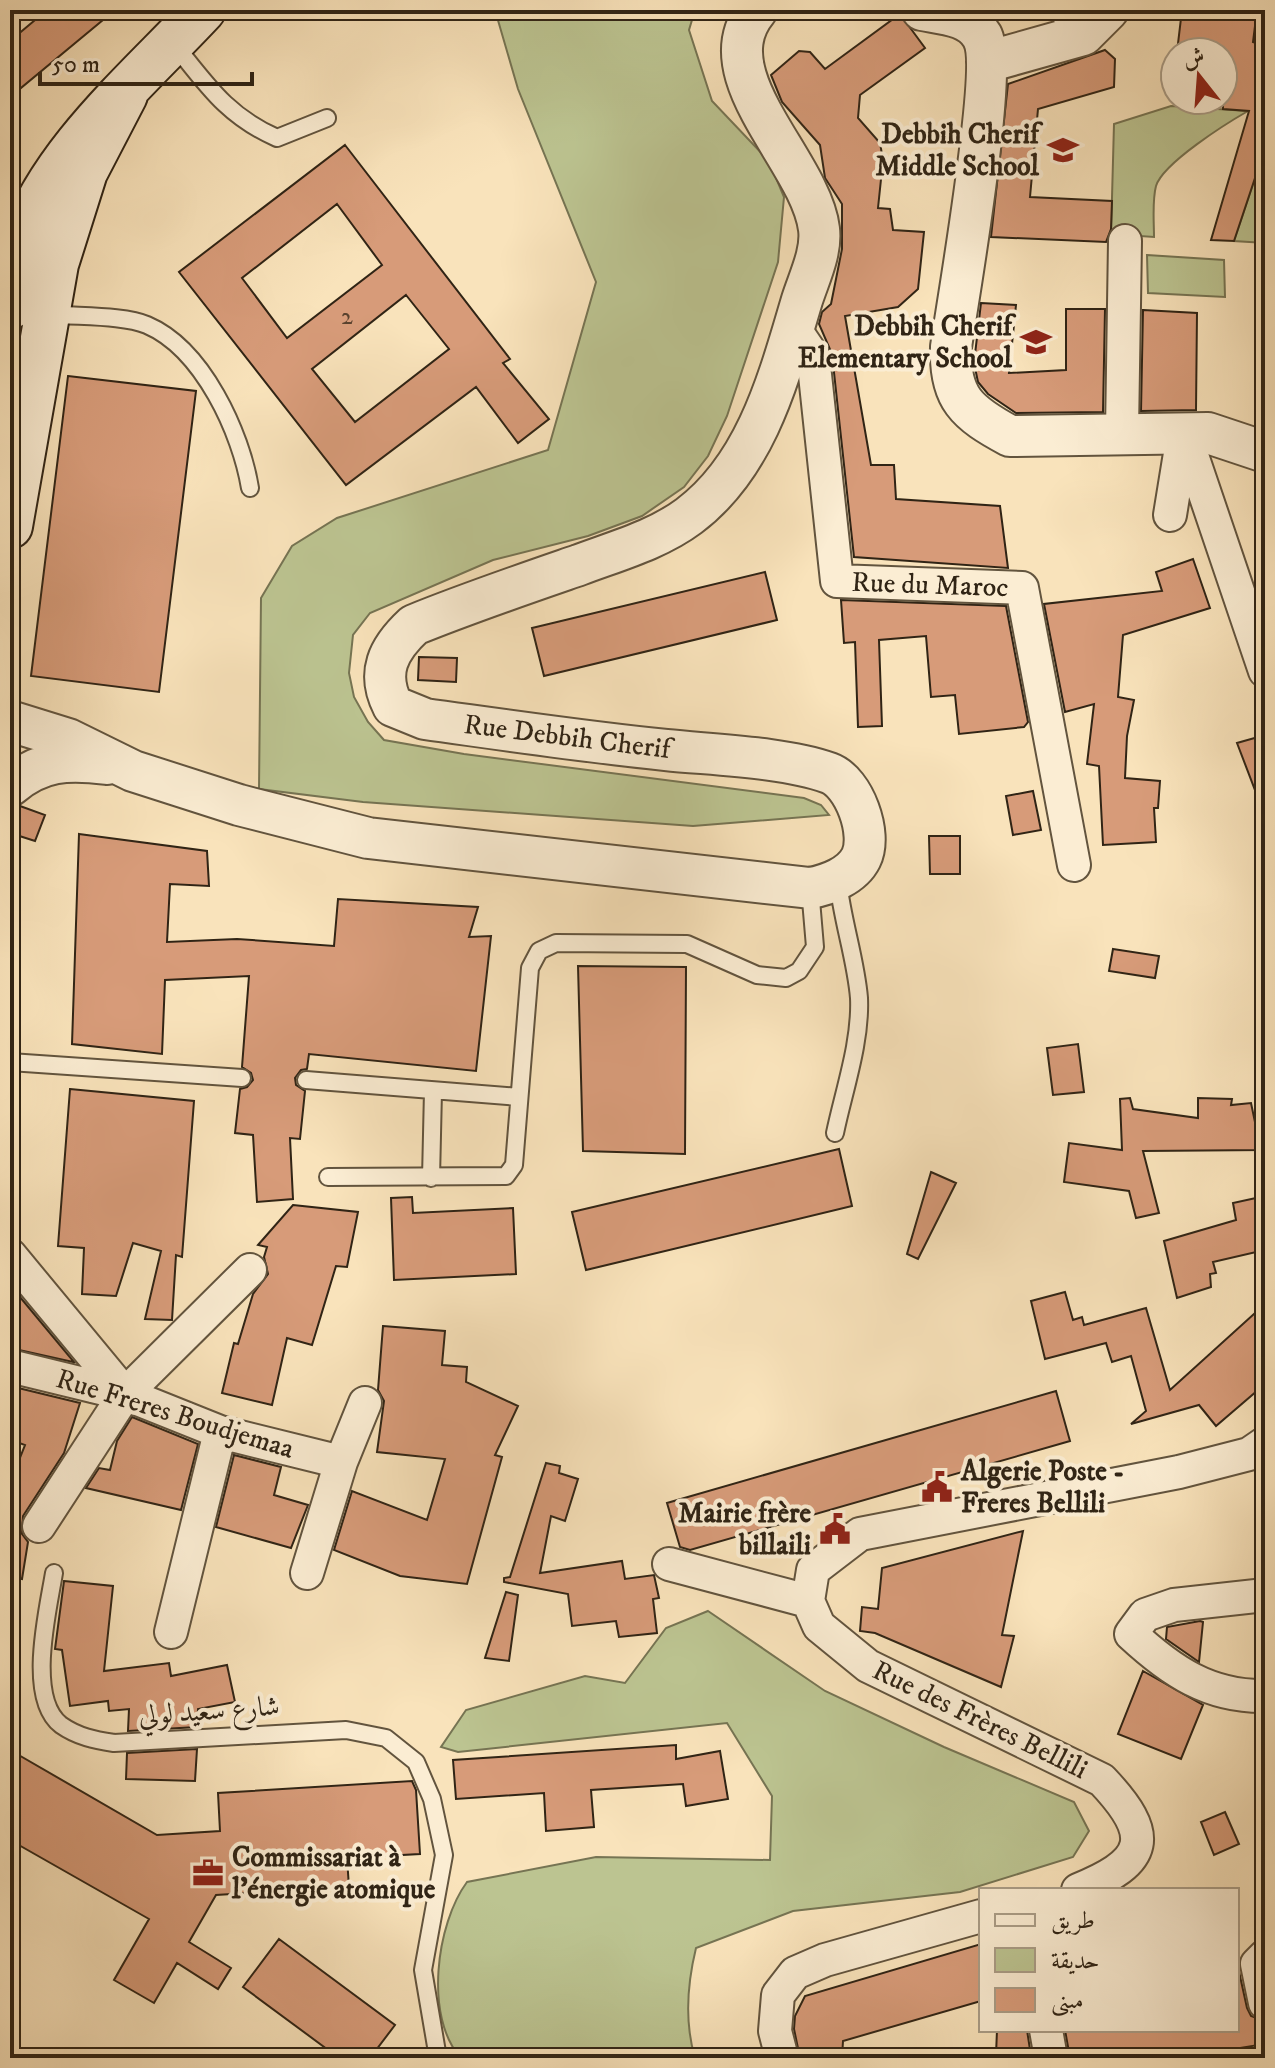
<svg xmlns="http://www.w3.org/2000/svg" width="1275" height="2068" font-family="'IM FELL DW Pica',Amiri,serif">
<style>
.green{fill:#bcc491;stroke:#767453;stroke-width:2}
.building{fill:#d79b79;stroke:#302415;stroke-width:2;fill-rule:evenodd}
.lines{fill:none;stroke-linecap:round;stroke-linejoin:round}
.service-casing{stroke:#62543e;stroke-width:20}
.minor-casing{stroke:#62543e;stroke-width:36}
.tertiary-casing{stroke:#62543e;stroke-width:44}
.secondary-casing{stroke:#302415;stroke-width:48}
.service{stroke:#fbedd3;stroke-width:16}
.minor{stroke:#fbedd3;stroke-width:32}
.tertiary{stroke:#fbedd3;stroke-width:40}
.secondary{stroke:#fbedd3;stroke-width:44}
.labels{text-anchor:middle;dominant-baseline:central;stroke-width:8;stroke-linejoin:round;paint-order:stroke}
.number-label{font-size:24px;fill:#5a422e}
.poi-label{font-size:28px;font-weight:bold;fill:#302415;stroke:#fbedd3;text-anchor:end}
.street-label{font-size:28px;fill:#302415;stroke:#fbedd3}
</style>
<rect width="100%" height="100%" fill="#f9e3bb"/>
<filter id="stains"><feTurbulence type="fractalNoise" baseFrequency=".0025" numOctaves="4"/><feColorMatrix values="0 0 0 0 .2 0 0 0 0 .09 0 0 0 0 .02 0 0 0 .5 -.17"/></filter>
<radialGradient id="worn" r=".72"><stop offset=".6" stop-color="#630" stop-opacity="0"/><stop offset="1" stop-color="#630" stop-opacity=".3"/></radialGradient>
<path class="green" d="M495 10H695L689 30 712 101 769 161 784 197 778 262 727 416 708 456 684 487 642 516 588 536 493 560 370 613 353 635 349 673 354 697 368 722 384 740 464 754 804 798 821 805 829 815 693 826 363 802 259 789 261 598 292 546 337 518 548 450 596 282 518 89Z
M1171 106 1248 111C1227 123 1163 163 1156 186 1152 201 1154 221 1154 237L1111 234 1114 124Z
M1265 148V243L1234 241Z
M1147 255 1224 260 1225 297 1148 293Z
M708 1611 825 1691 944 1747 1074 1802 1089 1831 1073 1857 960 1892 793 1911 696 1948C687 1985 684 2021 695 2058H461C424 2018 436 1924 467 1882L596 1857 770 1860 772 1796 727 1723 458 1752 441 1747 466 1710 585 1676 625 1683 666 1628Z"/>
<path class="building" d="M47 10H115L10 97V41Z
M1182 10H1257L1253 42 1265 46V148L1234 241 1211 240 1249 111 1223 109V52H1177Z
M900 14 925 48 860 95 858 118 880 143 883 160 878 208 890 209 893 230 924 232 918 289 898 307 845 316 871 465H894L896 499 1000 506 1008 568 854 557 832 354 819 324 822 312 831 304 842 249V204L825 178 820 145 782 102 771 75 799 51 810 52 825 69Z
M1105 50 1115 59 1114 87 1038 109 1030 197 1112 201 1111 229 1106 242 991 237 1008 84Z
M345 145 510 359 503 363 549 419 518 443 476 387 346 485 179 272ZM337 204 382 265 287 338 242 278ZM406 295 449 349 355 422 312 369Z
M981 303 1016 305 1009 373 1066 370V309H1105L1103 412 1016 413 988 394 978 382 974 363Z
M1143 310 1197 313 1196 410 1141 411Z
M68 376 196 391 159 692 31 676Z
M1193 559 1210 608 1123 635 1118 697 1134 700 1127 736 1125 778 1160 781 1158 808H1154L1156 842 1103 845 1099 766 1087 764 1094 704 1065 712 1044 604 1162 591 1156 572Z
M765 572 777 620 544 676 532 628Z
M841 600 1006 606 1028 722 1024 727 959 734 955 695 931 697 926 636 879 640 882 726 858 727 855 642 844 643Z
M419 657 457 658 456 682 418 680Z
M1265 735V810L1263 811 1237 743Z
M1033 791 1041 830 1013 835 1006 796Z
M20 806 45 815 35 841 10 833 16 808Z
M79 834 207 851 209 886 170 884 167 942 237 939 334 946 338 899 478 907 469 937 491 936 476 1071 309 1054 307 1069 301 1070 295 1078 296 1085 305 1091 300 1139 290 1138 293 1199 257 1202 253 1135 235 1133 240 1089 247 1087 253 1080 251 1073 242 1067 249 976 165 980 162 1054 72 1044Z
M929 836H960V874H930Z
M1113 949 1159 956 1155 978 1109 971Z
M578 966 686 967 685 1154 583 1151Z
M1078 1044 1084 1092 1053 1095 1047 1048Z
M70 1089 194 1101 182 1257 176 1255 172 1320 145 1319 161 1251 133 1243 116 1296 82 1294 84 1248 58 1246Z
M1130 1098 1133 1109 1198 1118V1098L1232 1099 1231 1105 1251 1103 1255 1122 1265 1123V1150L1143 1151 1159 1213 1136 1218 1129 1191 1064 1182 1069 1143 1122 1150 1120 1099Z
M839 1149 852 1206 586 1270 572 1212Z
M931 1172 956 1183 918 1259 907 1254Z
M1265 1196V1250L1213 1262 1216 1273 1210 1274 1211 1287 1177 1298 1164 1241 1236 1220 1233 1203Z
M412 1197 413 1213 513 1208 516 1274 394 1280 391 1198Z
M293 1205 358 1212 347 1267 336 1266 312 1345 287 1338 272 1405 222 1393 234 1343 238 1344 253 1294 268 1274 264 1257 267 1247 258 1245Z
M10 1285 74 1362H73L10 1348Z
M1065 1292 1073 1320 1082 1317 1084 1325 1146 1308 1170 1390 1265 1304V1384L1216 1426 1199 1405 1131 1424 1146 1411 1131 1356 1112 1362 1106 1343 1045 1359 1031 1301Z
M383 1326 445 1331 442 1365 467 1367 466 1382 518 1406 495 1455 502 1457 467 1584 400 1576 334 1550 352 1491 427 1520 445 1459 377 1452 384 1401 378 1390Z
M10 1386 80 1403 64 1453 23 1516 22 1534 28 1542 22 1579 10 1577V1483L25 1445 11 1440 17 1421 10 1420Z
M1056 1391 1070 1441 690 1550 680 1547 667 1503Z
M132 1417 198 1444 181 1510 86 1488 99 1468 110 1470 117 1441Z
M234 1455 281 1467 274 1495 308 1505 291 1548 216 1527Z
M546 1463 560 1466 559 1473 578 1479 565 1521 551 1516 540 1573 622 1561 625 1579 654 1575 659 1598 653 1599 657 1633 619 1637 616 1621 572 1626 568 1594 504 1582V1578L510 1577Z
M1023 1531 1002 1635 1014 1636 1001 1687 875 1633 860 1631 862 1607 878 1609 882 1568Z
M64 1581 113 1586 104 1671 169 1663 171 1676 227 1665 235 1702 198 1709 197 1727 128 1731 129 1709 109 1711 108 1701 70 1706 62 1650 55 1649Z
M506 1592 518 1595 509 1661 485 1658Z
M1200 1621 1203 1622 1199 1662 1166 1639 1167 1627Z
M1143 1671 1203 1705 1181 1759 1118 1734Z
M676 1745V1759L720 1751 728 1799 686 1806 683 1784 591 1790 594 1827 546 1831 544 1793 456 1799 453 1760Z
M197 1749 195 1781 126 1779 127 1753Z
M10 1750 157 1835 220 1831 218 1793 412 1781 416 1790 420 1854 347 1858 349 1887 216 1895 189 1942 231 1968 218 1989 177 1963 154 2003 114 1980 149 1919 10 1840Z
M1225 1812 1239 1844 1214 1855 1201 1822Z
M279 1939 395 2025 370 2058H339L243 1987Z
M981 1944V2001L843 2041 842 2058H800L794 2029 795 2016 805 1996Z
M1238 1967 1247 2008 1251 2016 1265 2021V2044L1196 2055V2058H1070L1065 2030H1237Z
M997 2030H1027L1031 2056 996 2055Z"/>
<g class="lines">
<defs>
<path id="service" d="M174 44C207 85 227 116 277 138L327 118
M49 314C76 317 124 315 147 325 203 349 241 433 250 488
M10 1062 242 1078
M306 1080 519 1097
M835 1133C844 1090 861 1042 859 998 856 960 842 920 838 881
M328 1177 506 1176 514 1165 530 968 539 951 556 943 687 944 757 975 786 978 799 971 815 947 810 888
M431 1178 433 1091
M54 1573C48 1610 26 1698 61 1725 78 1737 95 1740 114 1743L346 1730 386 1738 416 1762 432 1799 444 1855 423 1970 438 2058"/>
<path id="minor" d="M1066 10 1083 35
M794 328 813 356 837 581 1022 588 1074 865
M1122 432 1125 241
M1184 432 1265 671
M1170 515 1183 435
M10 1255 125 1394
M10 1366 125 1394 220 1432 341 1462
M39 1526 125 1394 250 1270
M669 1564 808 1601
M307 1573 341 1462 365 1403
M1265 1595 1174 1605 1145 1615 1131 1634C1171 1671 1209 1697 1265 1696
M171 1632 220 1432
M1078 1890C1150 1861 1154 1835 1102 1780L868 1666 819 1626 808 1601 813 1570 860 1534 1179 1472 1249 1454 1265 1443
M1265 1956 1257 1964 1265 2003
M1046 2030 1051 2058
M782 2058 775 2031 778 1995 795 1973 825 1960 981 1916"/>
<path id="tertiary" d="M922 10C943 14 970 15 982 36 999 66 958 299 951 347 949 398 967 413 1010 436L1208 433 1265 452
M987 62 1083 35 1108 10
M10 721 68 739 133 771 239 805 368 838 810 888C828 885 852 876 861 858 873 834 854 782 829 773 784 757 714 755 666 750 586 742 505 730 425 719L393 706C376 673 388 649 414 625 468 603 524 584 579 565 616 551 657 540 689 516 757 465 779 377 802 300 809 278 822 252 819 229 811 161 703 75 757 10
M10 786C40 760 68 759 107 764"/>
<path id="secondary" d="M10 307C13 288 13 265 19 246 50 153 138 80 203 10
M10 526 56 264 85 172 125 95"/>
</defs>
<use href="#service" class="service-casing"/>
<use href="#minor" class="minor-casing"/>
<use href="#tertiary" class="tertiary-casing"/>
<use href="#secondary" class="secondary-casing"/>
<use href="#service" class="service"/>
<use href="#minor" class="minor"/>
<use href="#tertiary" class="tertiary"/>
<use href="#secondary" class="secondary"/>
</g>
<defs>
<symbol id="school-bare" viewBox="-9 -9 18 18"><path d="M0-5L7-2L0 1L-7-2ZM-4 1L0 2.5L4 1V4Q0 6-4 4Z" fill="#8f2418" stroke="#fbedd3" stroke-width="2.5" paint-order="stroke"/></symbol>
<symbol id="civic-bare" viewBox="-9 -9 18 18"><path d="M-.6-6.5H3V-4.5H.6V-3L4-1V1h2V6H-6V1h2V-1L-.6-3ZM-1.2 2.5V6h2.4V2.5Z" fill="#8f2418" stroke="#fbedd3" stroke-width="2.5" paint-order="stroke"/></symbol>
<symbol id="office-bare" viewBox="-9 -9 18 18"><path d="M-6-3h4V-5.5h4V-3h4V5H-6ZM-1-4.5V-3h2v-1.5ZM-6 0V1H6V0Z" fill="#8f2418" stroke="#fbedd3" stroke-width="2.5" paint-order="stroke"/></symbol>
</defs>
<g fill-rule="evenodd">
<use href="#school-bare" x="1041" y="128" width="44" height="44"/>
<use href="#school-bare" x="1014" y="320" width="44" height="44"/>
<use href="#civic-bare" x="915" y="1465" width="44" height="44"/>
<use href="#civic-bare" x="813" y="1507" width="44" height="44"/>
<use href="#office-bare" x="186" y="1851" width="44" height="44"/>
</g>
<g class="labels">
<g class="number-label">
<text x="347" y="317">2</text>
</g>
<g class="poi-label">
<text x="1039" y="134">Debbih Cherif<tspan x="1039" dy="32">Middle School</tspan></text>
<text x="1012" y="326">Debbih Cherif<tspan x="1012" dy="32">Elementary School</tspan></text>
<text x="961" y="1471" text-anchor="start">Algerie Poste -<tspan x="961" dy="32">Freres Bellili</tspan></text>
<text x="811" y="1513">Mairie frère<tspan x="811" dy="32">billaili</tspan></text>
<text x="232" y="1857" text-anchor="start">Commissariat à<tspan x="232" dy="32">l'énergie atomique</tspan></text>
</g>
<g class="street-label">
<text transform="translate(930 585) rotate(2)">Rue du Maroc</text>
<text transform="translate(567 737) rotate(7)">Rue Debbih Cherif</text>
<text transform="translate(175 1414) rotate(17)">Rue Freres Boudjemaa</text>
<text transform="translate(209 1711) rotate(-4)">شارع سعيد لولي</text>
<text transform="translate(980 1720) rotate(26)">Rue des Frères Bellili</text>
</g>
</g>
<rect width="1275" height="2068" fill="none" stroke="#f9e3bb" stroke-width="40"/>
<rect x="12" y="12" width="1251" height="2044" fill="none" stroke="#302415" stroke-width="4"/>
<rect x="20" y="20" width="1235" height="2028" fill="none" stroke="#302415" stroke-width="2"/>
<rect x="979" y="1888" width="260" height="144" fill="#fbedd3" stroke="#aa9d87" stroke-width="2"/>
<rect x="995" y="1914" width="40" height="12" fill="#fbedd3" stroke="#aa9d87" stroke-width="2"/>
<text x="1051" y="1928" font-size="24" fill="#302415">طريق</text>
<rect x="995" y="1948" width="40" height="24" fill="#bcc491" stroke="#aa9d87" stroke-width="2"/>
<text x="1051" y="1968" font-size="24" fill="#302415">حديقة</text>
<rect x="995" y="1988" width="40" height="24" fill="#d79b79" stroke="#aa9d87" stroke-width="2"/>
<text x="1051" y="2008" font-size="24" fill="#302415">مبنى</text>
<g transform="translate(1199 76) rotate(343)"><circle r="38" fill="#fbedd3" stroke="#aa9d87" stroke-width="2"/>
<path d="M0-6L14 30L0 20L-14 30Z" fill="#8f2418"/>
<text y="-12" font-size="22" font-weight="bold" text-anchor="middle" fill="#302415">ش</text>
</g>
<path d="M40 72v12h212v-12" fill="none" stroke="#302415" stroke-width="4"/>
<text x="52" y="72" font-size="24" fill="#302415" stroke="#fbedd3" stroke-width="6" paint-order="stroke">50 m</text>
<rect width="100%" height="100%" filter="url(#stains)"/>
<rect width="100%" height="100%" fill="url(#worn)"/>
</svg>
